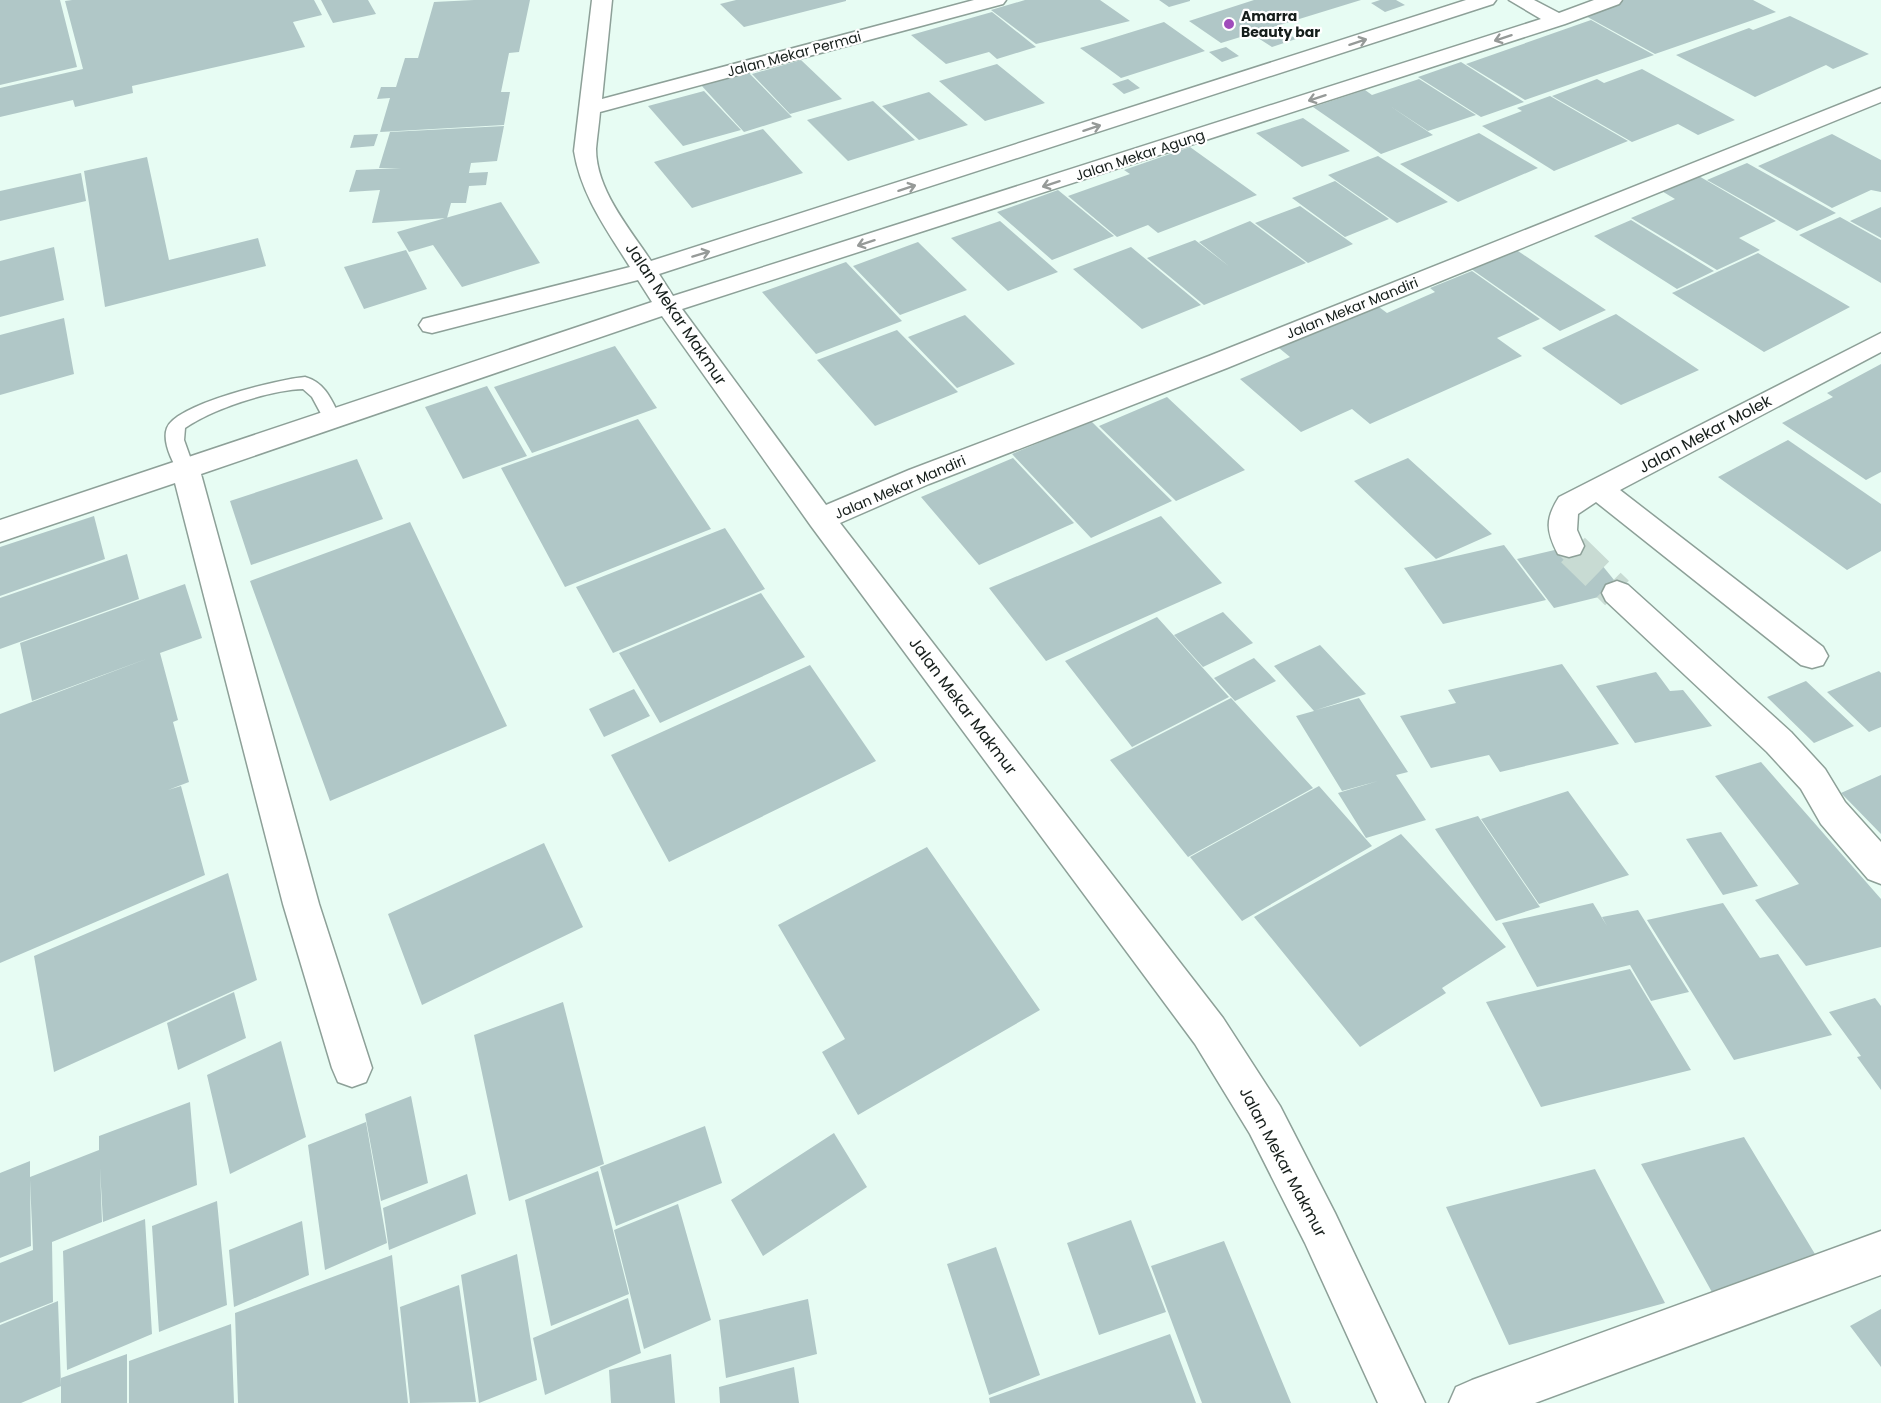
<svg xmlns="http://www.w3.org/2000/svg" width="1881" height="1403" font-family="Poppins,sans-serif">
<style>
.building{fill:#b0c7c7}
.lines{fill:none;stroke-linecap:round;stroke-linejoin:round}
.minor-tunnel-far1{stroke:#c8dbd3;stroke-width:27;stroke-dasharray:27 14;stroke-linecap:butt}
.minor-tunnel{stroke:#c8dbd3;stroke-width:34;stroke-dasharray:34 16;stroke-linecap:butt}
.service-casing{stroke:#8da098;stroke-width:3}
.minor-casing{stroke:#8da098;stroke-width:3}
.service{fill:#fff;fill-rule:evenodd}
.minor{fill:#fff;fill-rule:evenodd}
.oneway{stroke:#969a98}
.poi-dot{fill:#a04cbb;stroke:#fff;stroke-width:2}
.labels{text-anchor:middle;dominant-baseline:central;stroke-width:4.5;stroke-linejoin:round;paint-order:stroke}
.far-poi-label{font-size:14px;font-weight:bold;fill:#161e1b;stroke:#fff;text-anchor:start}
.far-street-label{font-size:14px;fill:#161e1b;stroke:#fff}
.street-label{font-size:16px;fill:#161e1b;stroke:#fff}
</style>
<rect width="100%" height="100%" fill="#e7fcf3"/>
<path class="building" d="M0 0H60L77 67 0 85Z
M72 0H314L322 15 293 22 305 47 132 86 133 93 75 107 73 100 0 117V88L83 69 65 1Z
M321 0H368L376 14 333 23Z
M474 0H530L519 52 509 53 501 92H510L504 125 380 132 390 98 377 99 381 87H396L405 58H418L434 2Z
M736 0H846V1L744 27 720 4Z
M1025 0H1100L1130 21 1036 44 991 10Z
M1159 0H1190V1L1169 7Z
M1254 0H1361L1221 43 1189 21Z
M1380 0H1396L1405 5 1385 12 1371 3Z
M1624 0H1753L1776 12 1655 54 1582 14Z
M992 12 1036 47 997 59 989 52 946 64 911 35Z
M1790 16 1869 54 1833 69 1826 65 1755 97 1676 55 1749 28 1753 30Z
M1591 20 1654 55 1525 100 1466 64Z
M1164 22 1205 51 1121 78 1080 48Z
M1283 30 1296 39 1272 47 1258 38Z
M1226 47 1239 56 1222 62 1209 52Z
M801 60 842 99 790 114 752 74Z
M1461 62 1524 102 1481 117 1418 77Z
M997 64 1045 103 985 121 939 81Z
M1642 69 1735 120 1698 135 1678 124 1632 142 1552 96 1597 79 1604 83Z
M748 72 792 117 744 132 701 85Z
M1128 79 1140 88 1124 94 1112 84Z
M1419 79 1476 115 1428 131 1390 106 1433 135 1381 154 1313 107 1365 90 1372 95Z
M704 91 741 130 683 146 648 106Z
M929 92 968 125 919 140 882 106Z
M1550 96 1628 141 1554 171 1482 126 1522 111 1517 108Z
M873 101 915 140 848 161 807 120Z
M1303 118 1350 151 1302 167 1256 133Z
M504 126 497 161 471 163 469 173 488 172 486 185 469 186 466 203H451L447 218 372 223 380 190 349 192 356 170 401 168H379L390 132Z
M763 129 803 173 692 208 654 162Z
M1479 133 1538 168 1458 202 1400 164Z
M378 134 374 146 350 148 354 135Z
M1832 134 1881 160V192L1871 190 1832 208 1758 166Z
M1190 147 1257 195 1158 233 1148 225 1117 237 1068 196 1130 174 1124 170Z
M1378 156 1448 202 1397 223 1328 175Z
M147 157 169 260 258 238 266 266 105 307 84 171Z
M1747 163 1836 213 1797 231 1707 180Z
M81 173 86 201 0 221V191Z
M1697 175 1776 221 1739 238 1760 250 1717 270 1631 218 1675 199 1660 190Z
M1335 181 1389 219 1345 237 1292 198Z
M1058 190 1114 236 1052 260 997 212Z
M501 202 540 263 462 287 433 245 409 252 397 232Z
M1300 206 1353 244 1308 263 1255 223Z
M1881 207V238L1850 221Z
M1840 217 1881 240V283L1799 235Z
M1631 220 1714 271 1677 289 1594 236Z
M1000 221 1058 272 1008 291 951 238Z
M1250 221 1306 263 1204 305 1147 258 1195 240 1230 267 1199 242Z
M918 242 967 290 900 315 853 266Z
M54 247 64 300 0 317V261Z
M1131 247 1201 305 1142 329 1073 269Z
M1512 247 1606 310 1560 331 1467 266Z
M406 250 427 289 364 309 344 267Z
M1758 253 1850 307 1764 352 1672 293Z
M846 262 902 321 816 354 762 292Z
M1472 271 1540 319 1497 338 1522 356 1370 424 1352 409 1301 432 1240 379 1290 357 1279 348 1379 307 1387 313 1435 292 1430 288Z
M1616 314 1699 370 1621 405 1542 348Z
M965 315 1015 364 957 388 908 337Z
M64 318 74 374 0 395V335Z
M897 330 958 392 875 426 817 360Z
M615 346 657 408 532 453 494 387Z
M1881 364V472L1866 480 1782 423 1833 397 1827 393Z
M487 386 527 456 463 479 425 407Z
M1167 397 1245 470 1176 501 1099 426Z
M638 419 711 529 565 587 501 468Z
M1091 421 1172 501 1091 538 1012 454Z
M1788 440 1881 504V551L1847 570 1718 477Z
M1013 458 1074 523 979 565 921 497Z
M1408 458 1492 534 1436 559 1354 481Z
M357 459 383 519 251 565 230 501Z
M94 516 105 559 0 596V547Z
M1161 516 1222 583 1046 661 989 588Z
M410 522 507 726 330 801 250 581Z
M725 528 765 589 613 653 576 587Z
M1584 543 1623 591 1554 608 1517 559Z
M1504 545 1546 600 1443 624 1404 568Z
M127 554 139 599 0 649V598Z
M185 584 202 638 160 653 178 720 173 722 189 782 168 790 181 786 205 875 0 963V714L149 658 32 701 20 643Z
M761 593 805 657 660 723 619 653Z
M1223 612 1253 643 1203 667 1174 635Z
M1157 617 1229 697 1132 747 1065 661Z
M1320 645 1366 694 1316 710 1359 698 1408 772 1396 775 1426 820 1366 838 1338 793 1378 781 1342 791 1296 716 1314 711 1274 666Z
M1254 658 1276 681 1235 701 1214 678Z
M1562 664 1619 744 1500 772 1489 755 1431 768 1400 716 1456 703 1448 690Z
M810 665 876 761 669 862 611 755Z
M1879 671 1881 673V727L1869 732 1827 692Z
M1656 672 1670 691 1683 690 1712 726 1635 743 1596 686Z
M1806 681 1854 726 1814 743 1767 697Z
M634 689 650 716 604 737 589 709Z
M1231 698 1313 788 1188 857 1110 760Z
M1761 762 1881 899V947L1806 966 1755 900 1799 884 1715 776Z
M1881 775V834L1841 793Z
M1319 786 1372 846 1242 921 1190 857Z
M1568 791 1629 875 1539 904 1481 819Z
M1478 816 1540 907 1496 921 1435 829Z
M1721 832 1758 886 1723 895 1686 839Z
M1401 834 1506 947 1442 988 1446 993 1360 1047 1254 917Z
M544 843 583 927 422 1005 388 914Z
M927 847 1040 1010 858 1115 822 1052 845 1039 778 925Z
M228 873 257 980 54 1072 34 956Z
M1593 903 1607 926 1602 917 1638 910 1689 992 1651 1001 1630 965 1537 987 1502 923Z
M1723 903 1760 958 1778 954 1832 1035 1734 1060 1647 920Z
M1630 969 1691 1070 1541 1107 1486 1002Z
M234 992 246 1038 178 1070 167 1023Z
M1875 998 1881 1006V1090L1857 1057 1861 1056 1829 1012Z
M563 1002 604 1164 509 1201 474 1035Z
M281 1041 306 1137 230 1174 207 1075Z
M411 1096 428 1183 381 1201 365 1114Z
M190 1102 197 1185 103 1222 100 1168 102 1222 52 1242 53 1302 0 1323V1263L33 1250 30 1180 31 1246 0 1258V1173L30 1161V1177L99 1150V1136Z
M366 1122 387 1243 325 1270 308 1145Z
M705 1126 722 1183 616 1226 600 1167Z
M834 1133 867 1187 763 1256 731 1200Z
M1744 1137 1821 1264 1713 1294 1641 1164Z
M1595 1169 1665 1303 1509 1345 1446 1207Z
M598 1171 629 1294 551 1326 525 1200Z
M467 1174 476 1214 389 1250 383 1208Z
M217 1201 227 1305 159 1332 152 1226Z
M678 1204 711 1320 644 1349 614 1230Z
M145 1219 152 1334 67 1370 63 1251Z
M1131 1220 1166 1312 1099 1335 1067 1243Z
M302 1221 309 1275 234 1307 229 1250Z
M1224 1241 1291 1403H1202L1151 1266Z
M996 1247 1040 1375 989 1395 947 1264Z
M517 1254 537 1380 479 1403 461 1275Z
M392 1255 408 1403H238L235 1313Z
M459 1285 476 1402 410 1403 400 1307Z
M628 1298 641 1353 545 1395 533 1338Z
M808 1299 817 1354 726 1378 719 1320Z
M58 1301 61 1386 21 1403H0V1325Z
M1881 1309V1367L1850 1326Z
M231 1324 234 1403H129V1361Z
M1170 1334 1196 1403H990L989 1398Z
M127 1354V1403H61V1378Z
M671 1354 675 1403H611L609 1370Z
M794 1367 799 1403H720L719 1387Z"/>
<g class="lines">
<path class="minor-tunnel-far1" d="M1569 546 1574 551"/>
<path class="minor-tunnel" d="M1573 550 1617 593"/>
<defs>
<path id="service" d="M305 377C326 383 332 401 341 419L338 423H326L312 397 303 389C270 390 212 409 185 428L184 440 194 468 191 472H179C172 462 162 441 167 428 176 404 280 379 305 377Z"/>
<path id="minor" d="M592 0H612L602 99 974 0H1006L1003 4 600 112C599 124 597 137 596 149 596 190 630 229 651 261L1466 0H1496L1493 4 659 274 673 296 1541 19 1509 0H1534L1559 13 1594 0H1622L1619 4 1565 24 682 309 826 505 909 470 1209 356 1881 88V102L1227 368 929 484 840 523 1223 1018 1280 1106 1335 1213 1425 1403H1378L1305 1243 1250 1134 1195 1044 811 526 662 316 201 474 319 904 372 1068 366 1082 352 1087 338 1082 332 1068 283 904 175 483 0 542V520L652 302 638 280 432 333 423 331 419 325 423 319 630 267C607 230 581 195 574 151Z
M1881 333V352L1620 490 1823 647 1828 656 1823 665 1812 668 1801 665 1596 502 1578 514 1577 530 1584 546 1580 554 1569 557 1558 554C1546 531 1545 519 1559 497Z
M1617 581 1628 585 1791 732 1825 769 1845 802 1881 842V884L1868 879 1821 824 1801 789 1767 752 1606 601 1602 593 1606 585Z
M1881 1231V1275L1535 1403H1449L1456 1387 1472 1380Z"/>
</defs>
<use href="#service" class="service-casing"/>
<use href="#minor" class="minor-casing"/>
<use href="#service" class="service"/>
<use href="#minor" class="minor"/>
</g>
<defs><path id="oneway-shaft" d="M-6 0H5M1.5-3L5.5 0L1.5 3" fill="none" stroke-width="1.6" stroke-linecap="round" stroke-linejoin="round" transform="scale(1.5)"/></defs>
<g class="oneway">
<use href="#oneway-shaft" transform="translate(1503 38) rotate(162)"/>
<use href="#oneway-shaft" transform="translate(1358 42) rotate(-18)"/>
<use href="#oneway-shaft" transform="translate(1317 98) rotate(162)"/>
<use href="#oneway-shaft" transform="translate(1092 128) rotate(-18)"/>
<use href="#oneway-shaft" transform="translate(1051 184) rotate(162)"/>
<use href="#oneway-shaft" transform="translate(907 188) rotate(-18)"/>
<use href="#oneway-shaft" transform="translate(866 243) rotate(162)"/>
<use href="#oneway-shaft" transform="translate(701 254) rotate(-17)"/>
</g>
<circle class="poi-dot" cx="1229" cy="24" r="6"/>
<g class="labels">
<g class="far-poi-label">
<text x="1241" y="16">Amarra<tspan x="1241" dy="16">Beauty bar</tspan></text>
</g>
<g class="far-street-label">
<text transform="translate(794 54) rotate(-15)">Jalan Mekar Permai</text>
<text transform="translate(1140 155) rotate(-18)">Jalan Mekar Agung</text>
<text transform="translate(1352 308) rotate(-22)">Jalan Mekar Mandiri</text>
<text transform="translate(900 487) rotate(-23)">Jalan Mekar Mandiri</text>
</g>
<g class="street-label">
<text transform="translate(676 314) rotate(56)">Jalan Mekar Makmur</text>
<text transform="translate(1705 434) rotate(-28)">Jalan Mekar Molek</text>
<text transform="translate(963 706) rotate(53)">Jalan Mekar Makmur</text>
<text transform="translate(1283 1162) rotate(62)">Jalan Mekar Makmur</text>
</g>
</g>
</svg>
